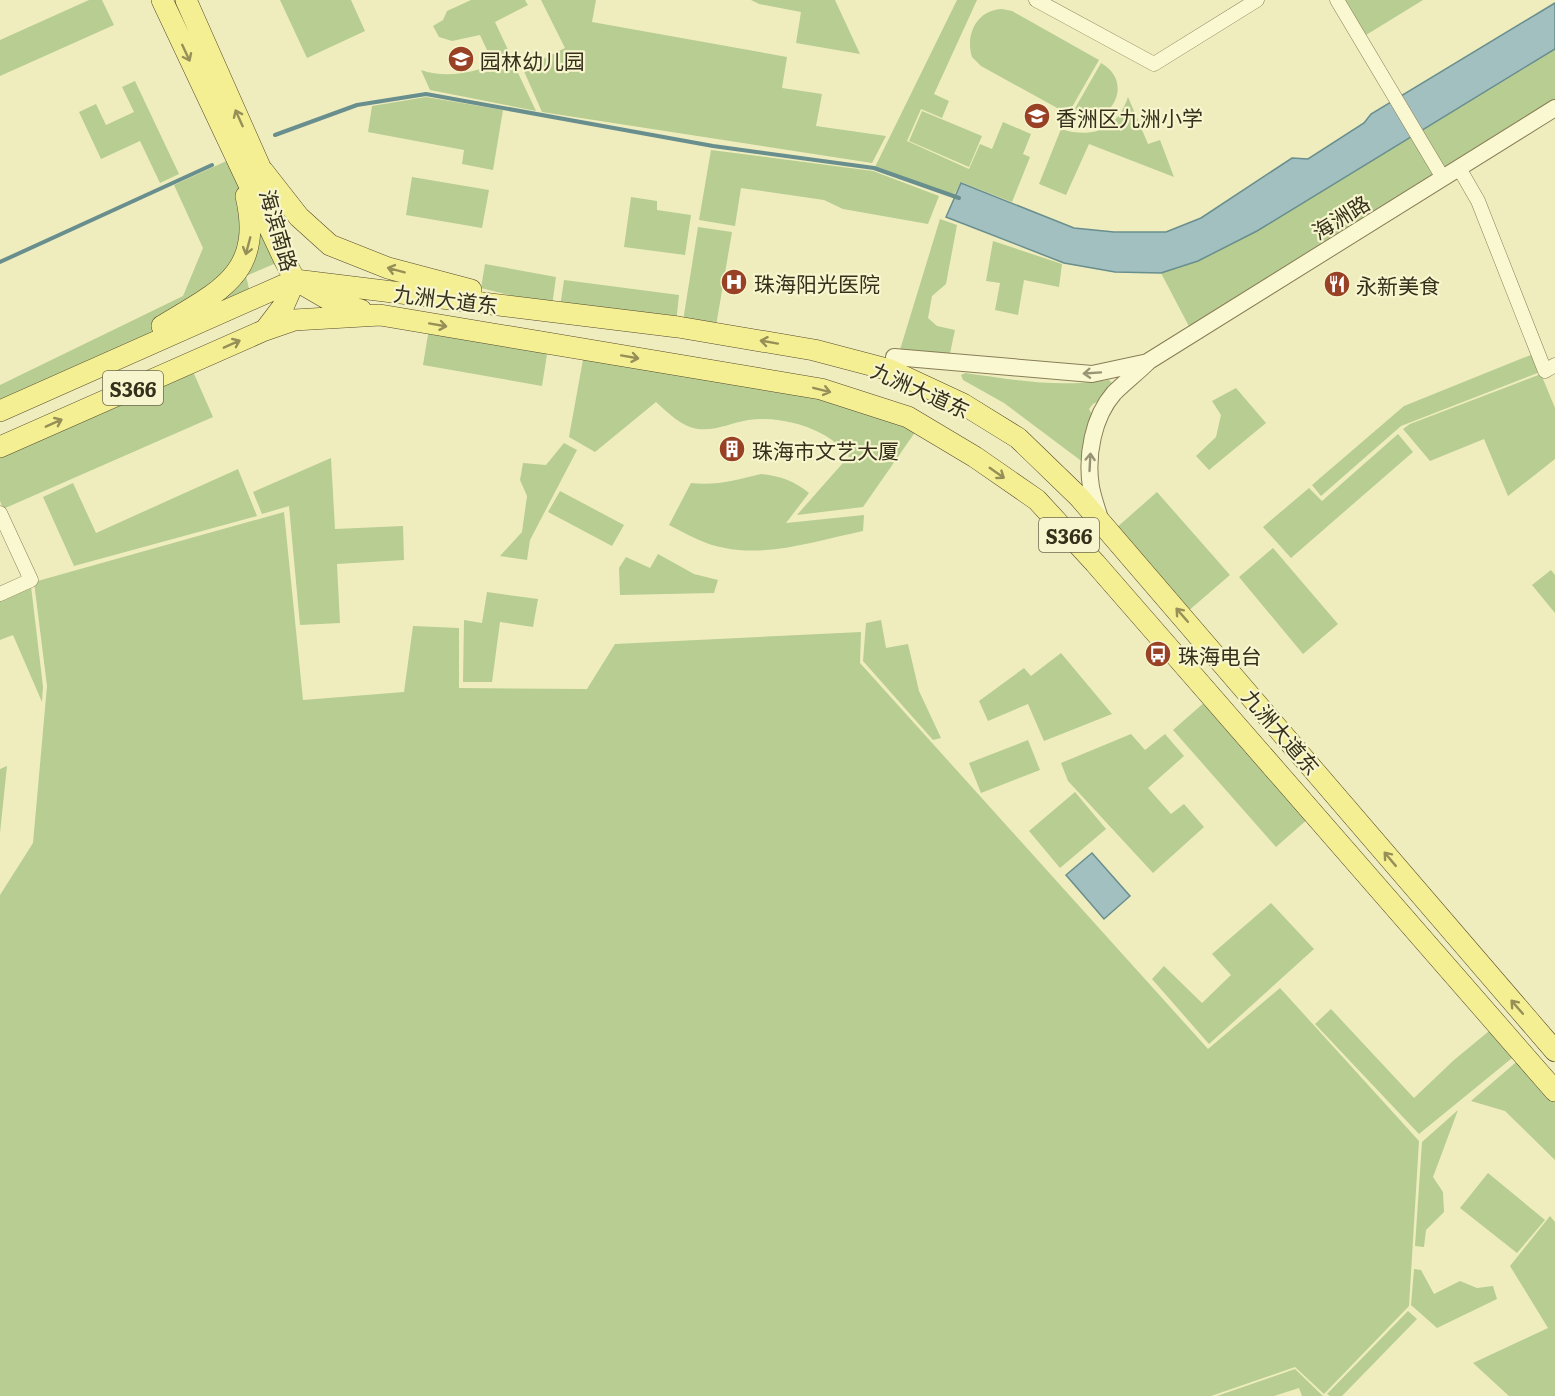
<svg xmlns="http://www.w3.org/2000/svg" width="1555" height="1396" font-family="Literata,'Noto Sans SC',serif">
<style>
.green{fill:#b7cd92}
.water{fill:#a1c0bf;stroke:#698e8e;stroke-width:1.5}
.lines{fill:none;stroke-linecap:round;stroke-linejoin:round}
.stream{stroke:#698e8e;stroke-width:4}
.minor-casing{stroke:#887d56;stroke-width:15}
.tertiary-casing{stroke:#887d56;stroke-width:18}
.primary-casing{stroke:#55492b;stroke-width:22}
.minor{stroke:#faf8d1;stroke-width:14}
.tertiary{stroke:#faf8d1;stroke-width:16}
.primary{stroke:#f5ef93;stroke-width:21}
.oneway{stroke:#968f57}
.oneway2{stroke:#989476}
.labels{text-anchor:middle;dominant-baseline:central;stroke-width:4.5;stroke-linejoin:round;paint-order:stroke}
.shield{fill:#f6f5cd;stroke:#706a50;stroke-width:1.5}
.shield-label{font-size:20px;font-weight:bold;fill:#362f1b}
.poi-label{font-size:21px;fill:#362f1b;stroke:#f6f5cd;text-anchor:start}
.street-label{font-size:21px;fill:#362f1b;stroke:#f6f5cd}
</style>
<rect width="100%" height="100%" fill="#efedbe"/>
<path class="green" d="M89 0H102L114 25 0 76V40Z
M280 0H351L365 31 307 58Z
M471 0H525L528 5 495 22 511 56 493 63 480 35 452 41 439 37 433 26 443 20 447 11Z
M541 0H596L592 22 787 57 782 88 822 94 816 126 886 136 872 163 542 112 523 69 565 48Z
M751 0H835L860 54 796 43 801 12 759 4Z
M957 0H977L934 94 949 101 942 118 921 109 907 141 969 169 980 144 992 149 1003 122 1031 134 1023 154 1030 157 1012 202 961 182 954 195 875 167Z
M1344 0H1423L1366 35Z
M1002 9 1012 11 1099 60 1068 114 981 66 972 57C965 34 977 10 1002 9Z
M1555 50V108L1193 334 1161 273 1198 261 1257 231Z
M511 58 536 111 430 90 421 70C452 81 482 69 511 58Z
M1101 63C1138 84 1107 133 1070 117Z
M135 81 179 174 160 183 140 141 101 159 79 112 96 104 106 125 134 112 122 87Z
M426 97 503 110 493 170 462 164 464 150 368 132 372 106Z
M1128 97 1148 144 1160 140 1174 177 1089 144 1066 195 1039 184 1061 129C1092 139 1117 130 1128 97Z
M922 111 982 136 969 167 909 141Z
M711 150 873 171 939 196 928 224 843 209 824 200 741 188 735 226 699 220Z
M233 158 281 261 246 276 251 297 0 408V385L183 296 203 248 174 185Z
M412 177 489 190 482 228 406 215Z
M631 197 657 201V210L691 215 685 255 624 247Z
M940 219 957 225 946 284 932 296 928 318 937 326 955 330 949 358 899 353Z
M698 227 732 232 716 326 683 321Z
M993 241 1062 264 1059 287 1024 280 1018 315 995 310 1000 283 986 281Z
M485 264 556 277 552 306 481 288Z
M564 280 679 295 676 323 560 307Z
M429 328 548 348 542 386 423 365Z
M584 354 818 393 918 428 863 507 797 515 849 456C843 451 838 445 832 440 810 424 775 416 748 420 731 423 716 431 698 429 682 427 668 413 656 402L595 452 569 437Z
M1533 354 1540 372 1401 426 1321 496 1312 485 1404 406Z
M191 367 213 417 3 509 0 501V451Z
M965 373C1016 380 1056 388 1109 380L1112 383 1099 401 1093 404 1089 409 1093 416 1082 447 1084 463 1004 403 963 380 961 375Z
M1541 374 1555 408V459L1508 496 1484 439 1430 461 1403 429 1410 424Z
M1236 388 1266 423 1209 470 1196 456 1216 437 1221 415 1212 401Z
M1398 434 1413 452 1291 558 1263 527 1309 488 1322 501Z
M564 443 577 450 530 540 527 560 500 556 522 532 527 496 520 480 523 463 546 465Z
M331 458 335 529 403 526 404 560 337 564 340 623 300 625 289 506 262 514 253 492Z
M238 469 257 516 74 566 43 497 73 483 96 533Z
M761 474C780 476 794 481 809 493L786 523 864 515 863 531C819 540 770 557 725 548 705 545 687 534 669 525L691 483C715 486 737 480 761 474Z
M560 491 624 525 612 546 548 512Z
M1157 492 1230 575 1187 612 1115 529Z
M284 512 303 700 404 692 413 626 459 628V688L587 689 615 644 861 632 860 663 1208 1049 1280 988 1419 1141 1409 1306 1324 1394 1295 1367 1211 1396H0V895L33 843 47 686 34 582Z
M1273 548 1338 624 1303 654 1239 577Z
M658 554 694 574 718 580 714 593 620 595 619 568 626 557 650 568Z
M1551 570 1555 575V613L1532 585Z
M31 586 43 687 42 702 13 635 0 640V600Z
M487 592 538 599 533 627 500 622 492 682H463L464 620 482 623Z
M881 620 886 648 908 644 919 691 941 738 933 740 863 661 866 623Z
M1061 653 1112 714 1044 741 1028 704 988 721 979 701 1024 668 1031 676Z
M1206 701 1309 818 1276 847 1173 730Z
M1131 734 1145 750 1165 734 1184 756 1148 788 1171 814 1184 804 1204 827 1153 873 1068 781 1061 763Z
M1028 740 1040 770 981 793 969 763Z
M7 766 0 833V769Z
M1075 792 1106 829 1060 868 1029 831Z
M1271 903 1314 949 1209 1044 1152 979 1164 966 1202 1003 1231 975 1212 954Z
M1331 1009 1414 1098 1454 1060 1494 1027 1517 1054 1419 1134 1315 1024Z
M1522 1057 1555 1095V1160L1505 1111 1471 1101Z
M1458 1110 1433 1177 1443 1192 1444 1212 1426 1230 1424 1247 1415 1246 1422 1142Z
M1488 1173 1545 1220 1517 1253 1460 1208Z
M1550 1216 1555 1222V1396H1509L1473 1363 1548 1328 1510 1266Z
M1414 1269 1421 1270 1434 1294 1460 1281 1477 1288 1493 1286 1497 1299 1437 1328 1411 1305Z
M1408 1311 1417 1319 1342 1396H1330L1327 1394Z
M1295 1369 1323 1396H1302L1299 1388 1274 1396H1217Z"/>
<path class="water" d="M1555 3V49L1257 231 1198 261 1161 273 1115 272 1064 263 946 217 961 183 1074 228 1114 232H1166L1201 218 1292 158 1308 159 1364 123 1371 114Z
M1092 853 1130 896 1104 919 1066 875Z"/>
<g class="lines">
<path class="stream" d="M275 135 357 105 426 94 713 146 874 168 959 198
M0 262 212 165"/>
<defs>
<path id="minor" d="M1036 0 1154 64 1257 0
M1337 0 1443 178
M1459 168 1478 201 1545 371 1555 365
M0 513 31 580 0 594"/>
<path id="tertiary" d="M894 357 1092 374 1148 362
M1100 519C1097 508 1093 498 1091 487 1086 456 1093 417 1114 393 1125 382 1138 372 1149 361L1555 108"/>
<path id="primary" d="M162 0 285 261 295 280 333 302 361 310
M186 0 268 185
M263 171 299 217 330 245 388 268 471 290
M162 326C220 291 264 273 246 196
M265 330 284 305 295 280
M0 411 295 280 678 327 814 350 890 370 963 404 1018 438 1079 497 1555 1051
M0 447 265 330 294 320 380 315 821 389 908 417 975 457 1037 500 1095 563 1555 1091"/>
</defs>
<use href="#minor" class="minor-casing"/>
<use href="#tertiary" class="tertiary-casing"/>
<use href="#primary" class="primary-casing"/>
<use href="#minor" class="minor"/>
<use href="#tertiary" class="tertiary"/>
<use href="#primary" class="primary"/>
</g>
<defs><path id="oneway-shaft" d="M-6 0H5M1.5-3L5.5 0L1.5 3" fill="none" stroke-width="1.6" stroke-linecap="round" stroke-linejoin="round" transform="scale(1.5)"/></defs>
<g class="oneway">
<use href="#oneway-shaft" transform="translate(186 53) rotate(65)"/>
<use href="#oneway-shaft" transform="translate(239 118) rotate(-114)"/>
<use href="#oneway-shaft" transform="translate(248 246) rotate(105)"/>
<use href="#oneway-shaft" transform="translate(396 270) rotate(-165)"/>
<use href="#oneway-shaft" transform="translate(438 325) rotate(10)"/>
<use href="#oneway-shaft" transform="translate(769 342) rotate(-170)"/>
<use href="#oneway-shaft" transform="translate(232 344) rotate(-24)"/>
<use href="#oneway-shaft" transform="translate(630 357) rotate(10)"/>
<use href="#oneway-shaft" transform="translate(822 390) rotate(14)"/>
<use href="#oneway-shaft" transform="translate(54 423) rotate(-24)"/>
<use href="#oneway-shaft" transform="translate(997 473) rotate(35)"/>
<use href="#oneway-shaft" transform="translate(1182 615) rotate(-131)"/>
<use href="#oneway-shaft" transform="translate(1390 859) rotate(-130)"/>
<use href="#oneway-shaft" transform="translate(1517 1007) rotate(-131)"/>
</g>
<g class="oneway2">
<use href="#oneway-shaft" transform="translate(1092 373) rotate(176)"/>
<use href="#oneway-shaft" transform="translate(1090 462) rotate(-87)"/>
</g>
<defs>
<symbol id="school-disc" viewBox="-11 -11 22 22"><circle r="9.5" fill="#994124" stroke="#f6f5cd"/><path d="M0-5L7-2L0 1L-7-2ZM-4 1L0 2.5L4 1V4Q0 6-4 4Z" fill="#fff"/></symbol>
<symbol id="hospital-disc" viewBox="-11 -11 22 22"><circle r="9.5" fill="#994124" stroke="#f6f5cd"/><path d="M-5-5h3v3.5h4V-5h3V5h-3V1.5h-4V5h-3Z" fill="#fff"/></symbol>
<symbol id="restaurant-disc" viewBox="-11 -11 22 22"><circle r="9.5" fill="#994124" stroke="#f6f5cd"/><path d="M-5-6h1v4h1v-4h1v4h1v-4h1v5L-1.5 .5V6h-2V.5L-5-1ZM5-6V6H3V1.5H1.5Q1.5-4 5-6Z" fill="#fff"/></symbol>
<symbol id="building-disc" viewBox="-11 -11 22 22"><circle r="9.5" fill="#994124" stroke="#f6f5cd"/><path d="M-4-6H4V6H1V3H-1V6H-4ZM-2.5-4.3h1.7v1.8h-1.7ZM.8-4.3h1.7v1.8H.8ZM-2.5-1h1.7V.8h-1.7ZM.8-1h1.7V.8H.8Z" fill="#fff"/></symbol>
<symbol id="bus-disc" viewBox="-11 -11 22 22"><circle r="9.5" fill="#994124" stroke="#f6f5cd"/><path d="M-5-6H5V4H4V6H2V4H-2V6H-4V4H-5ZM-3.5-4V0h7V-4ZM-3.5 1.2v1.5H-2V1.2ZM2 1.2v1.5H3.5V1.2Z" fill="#fff"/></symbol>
</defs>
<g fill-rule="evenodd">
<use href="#school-disc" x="446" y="44" width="30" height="30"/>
<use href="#school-disc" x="1022" y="101" width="30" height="30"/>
<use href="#hospital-disc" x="719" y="267" width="30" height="30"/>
<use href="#restaurant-disc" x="1322" y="269" width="30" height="30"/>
<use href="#building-disc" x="717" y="434" width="30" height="30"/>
<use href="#bus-disc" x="1143" y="639" width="30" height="30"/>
</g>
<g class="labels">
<g class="shield">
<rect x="103" y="371" width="60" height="34" rx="4.5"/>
<rect x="1039" y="518" width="60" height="34" rx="4.5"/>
</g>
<g class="shield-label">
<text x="133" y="388">S366</text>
<text x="1069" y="535">S366</text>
</g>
<g class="poi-label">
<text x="480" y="59">园林幼儿园</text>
<text x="1056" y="116">香洲区九洲小学</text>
<text x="754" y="282">珠海阳光医院</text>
<text x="1356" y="284">永新美食</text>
<text x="752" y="449">珠海市文艺大厦</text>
<text x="1178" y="654">珠海电台</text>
</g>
<g class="street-label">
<text transform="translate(1340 216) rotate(-32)">海洲路</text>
<text transform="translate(280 230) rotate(74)">海滨南路</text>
<text transform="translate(446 298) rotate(7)">九洲大道东</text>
<text transform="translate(921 389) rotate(24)">九洲大道东</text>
<text transform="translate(1282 731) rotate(49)">九洲大道东</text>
</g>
</g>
</svg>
